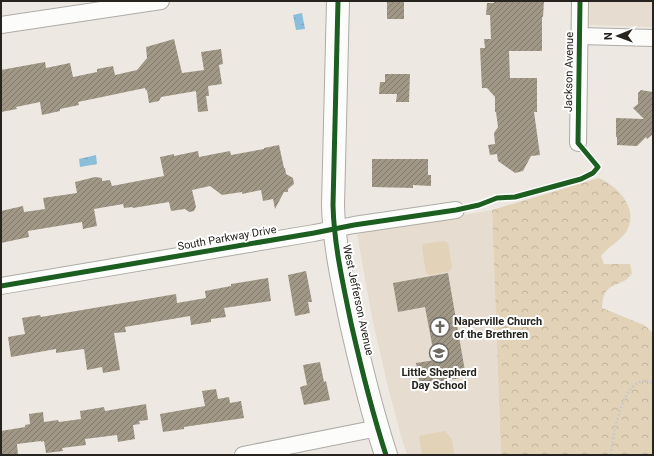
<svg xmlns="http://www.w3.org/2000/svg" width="654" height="456" font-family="Roboto,sans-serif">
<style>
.built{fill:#e6ddd0}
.green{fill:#e2d2b8}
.forest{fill:url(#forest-crowns)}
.water{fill:url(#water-ripples)}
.building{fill:url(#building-hatch)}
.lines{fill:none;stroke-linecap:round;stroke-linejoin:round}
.street-casing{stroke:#aeaba6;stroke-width:18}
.secondary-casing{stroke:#aeaba6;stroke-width:24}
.path{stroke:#cbc9c6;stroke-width:2.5;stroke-dasharray:2 2;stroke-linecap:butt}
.street{stroke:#fcfcfb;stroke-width:16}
.secondary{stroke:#fcfcfb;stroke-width:22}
.cycleway-casing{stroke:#fff;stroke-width:8}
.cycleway{stroke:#1b5e20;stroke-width:5}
.labels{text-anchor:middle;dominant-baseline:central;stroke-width:4;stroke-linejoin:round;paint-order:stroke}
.street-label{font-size:11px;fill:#27241f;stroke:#fff}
.poi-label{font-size:11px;font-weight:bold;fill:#27241f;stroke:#fff;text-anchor:start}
</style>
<defs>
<pattern id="forest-crowns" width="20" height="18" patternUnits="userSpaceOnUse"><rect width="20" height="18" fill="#e2d2b8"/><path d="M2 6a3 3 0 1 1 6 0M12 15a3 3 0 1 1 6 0" fill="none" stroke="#c2b49e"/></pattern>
<pattern id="water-ripples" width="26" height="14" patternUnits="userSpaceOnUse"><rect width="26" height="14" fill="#8bbedb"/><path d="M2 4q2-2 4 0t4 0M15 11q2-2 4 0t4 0" fill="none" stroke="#78a3bc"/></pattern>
<pattern id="building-hatch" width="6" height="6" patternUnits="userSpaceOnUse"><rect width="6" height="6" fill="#a09786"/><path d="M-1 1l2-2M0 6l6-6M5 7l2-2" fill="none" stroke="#827b6d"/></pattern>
</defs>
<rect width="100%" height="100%" fill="#ede9e2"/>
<path class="built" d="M588 1H653V27L588 25Z
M492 210 501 455H407L401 436 388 387 372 318 357 234Z"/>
<path class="green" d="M444 241 448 243 452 267 450 271 429 275 426 273 422 247 423 244Z
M445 431 452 440 454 453 453 455H422L419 436Z"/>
<path class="forest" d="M599 178C619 187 640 210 626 232 619 242 608 247 601 256L604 264H630L632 273C622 290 603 278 602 308L644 325 653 333V455H501L492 210Z"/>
<path class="water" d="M302 13 305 29 296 30 293 15Z
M96 155 97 164 80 167 79 159Z"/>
<path class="building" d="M387 1H404V19H387Z
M494 1H544L543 17H542V51H509L510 78H537V112H534L540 155 531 156 523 171 515 173 498 161 497 154 490 155 488 145 495 144 494 133 498 127 496 112H495V97L487 88H482L480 48H485L484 39H491L490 15H486L487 3H494Z
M174 39 182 73 204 70 201 52 221 49 223 64 219 65 222 84 208 86 209 96H206L208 111 198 112 196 91 161 97 159 101 149 103 147 90 146 91 145 88 78 102 79 105 60 109V111L42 115 40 102 16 107 17 109 1 112V70L45 62 46 68 70 63 73 77 97 72V69L113 66 115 75 137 70 147 58 146 47Z
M385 74H410L409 102H396L397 94H379L380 82H385Z
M641 90 653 92V134L647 139 646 137 637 146 617 145V137H616V118L644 119 633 108 638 104V93Z
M279 145 284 168H285L286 174 293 178 294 184 288 189V192H284L275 209 273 199 263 201 261 190 242 194V192L222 195 210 186 192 190 196 207 194 211 189 212 185 209 171 211 169 202 133 208 132 207 124 208 123 204 94 209 97 226 83 229 82 222 28 231 29 237 1 243V211L23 206 24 212 45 209 43 198 77 193 75 182 95 177 102 178V181L110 180 112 186 164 176 160 157 174 154V156L198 151 199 157 230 151 231 155 264 149V148Z
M372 159H428V175H431V186L413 185V188L372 187Z
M306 271 312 302H308L310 313 295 316 288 275Z
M448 273 466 377 420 385 416 363 435 360 425 307 398 312 393 283Z
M268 278 271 301 224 308 226 317 211 319V322L191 325 190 316 125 327 126 332 114 333 120 370 103 373 102 367 87 370 84 349 56 353V349L11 357 8 337 25 334 22 318 40 315 41 317 176 294 177 303 206 298 205 291 231 286V284Z
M320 362 324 382 326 381 330 400 304 405 300 387 307 385 303 365Z
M216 389 218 399 229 397 230 403 241 401 244 418 184 427V429L163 432 160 414 205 406 202 391Z
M146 404 148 420 139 421 140 424 133 425 135 439 118 442 117 435 85 439 86 445 62 448 63 451 46 453 44 441 41 442V441L17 444 18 455H1V431L25 427V425L30 424 29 414 43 412 44 422 58 420 59 422 81 419 80 411 104 407 105 411Z"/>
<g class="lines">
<defs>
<path id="street" d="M1 25 161 1
M580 36 653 38
M578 143 580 1
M1 286 314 233 354 225 456 210
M243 455 378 428"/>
<path id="secondary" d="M338 1 333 205C334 245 343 284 351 323 361 367 372 412 386 455"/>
</defs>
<use href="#street" class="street-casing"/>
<use href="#secondary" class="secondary-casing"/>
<path class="path" d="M611 455C612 436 624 368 653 383"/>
<use href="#street" class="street"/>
<use href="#secondary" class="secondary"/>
<defs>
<path id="cycleway" d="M338 1 333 205C334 245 343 284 351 323 361 367 372 412 386 455
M1 286 314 233 354 225 456 210 479 205 497 198 515 197 581 179 593 173 598 167 578 143 580 1"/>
</defs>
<use href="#cycleway" class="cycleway-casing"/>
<use href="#cycleway" class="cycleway"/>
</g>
<defs>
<symbol id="church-ring" viewBox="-11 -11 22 22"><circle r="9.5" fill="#fff" stroke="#6c6963" stroke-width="1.5"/><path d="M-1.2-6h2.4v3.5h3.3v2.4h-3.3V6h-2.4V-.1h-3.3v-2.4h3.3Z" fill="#6c6963"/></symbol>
<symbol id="school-ring" viewBox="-11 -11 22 22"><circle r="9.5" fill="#fff" stroke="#6c6963" stroke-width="1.5"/><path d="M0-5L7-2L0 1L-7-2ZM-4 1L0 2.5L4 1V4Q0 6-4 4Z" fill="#6c6963"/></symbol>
</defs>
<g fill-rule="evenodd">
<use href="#church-ring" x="429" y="316" width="22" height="22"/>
<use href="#school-ring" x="428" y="342" width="22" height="22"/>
</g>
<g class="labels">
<g class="street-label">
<text transform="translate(569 72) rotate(-89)">Jackson Avenue</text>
<text transform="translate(227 238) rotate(-10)">South Parkway Drive</text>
<text transform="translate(358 300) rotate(78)">West Jefferson Avenue</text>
</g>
<g class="poi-label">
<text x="454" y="321">Naperville Church<tspan x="454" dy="13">of the Brethren</tspan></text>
<text x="439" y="372" text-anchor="middle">Little Shepherd<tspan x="439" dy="13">Day School</tspan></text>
</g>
</g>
<rect width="654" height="456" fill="none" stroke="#27241f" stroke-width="4"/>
<g transform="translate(618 36) rotate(269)" stroke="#ffffff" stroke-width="3" paint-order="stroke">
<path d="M0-3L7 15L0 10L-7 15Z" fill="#27241f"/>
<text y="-6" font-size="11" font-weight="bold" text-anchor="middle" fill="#27241f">N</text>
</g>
</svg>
